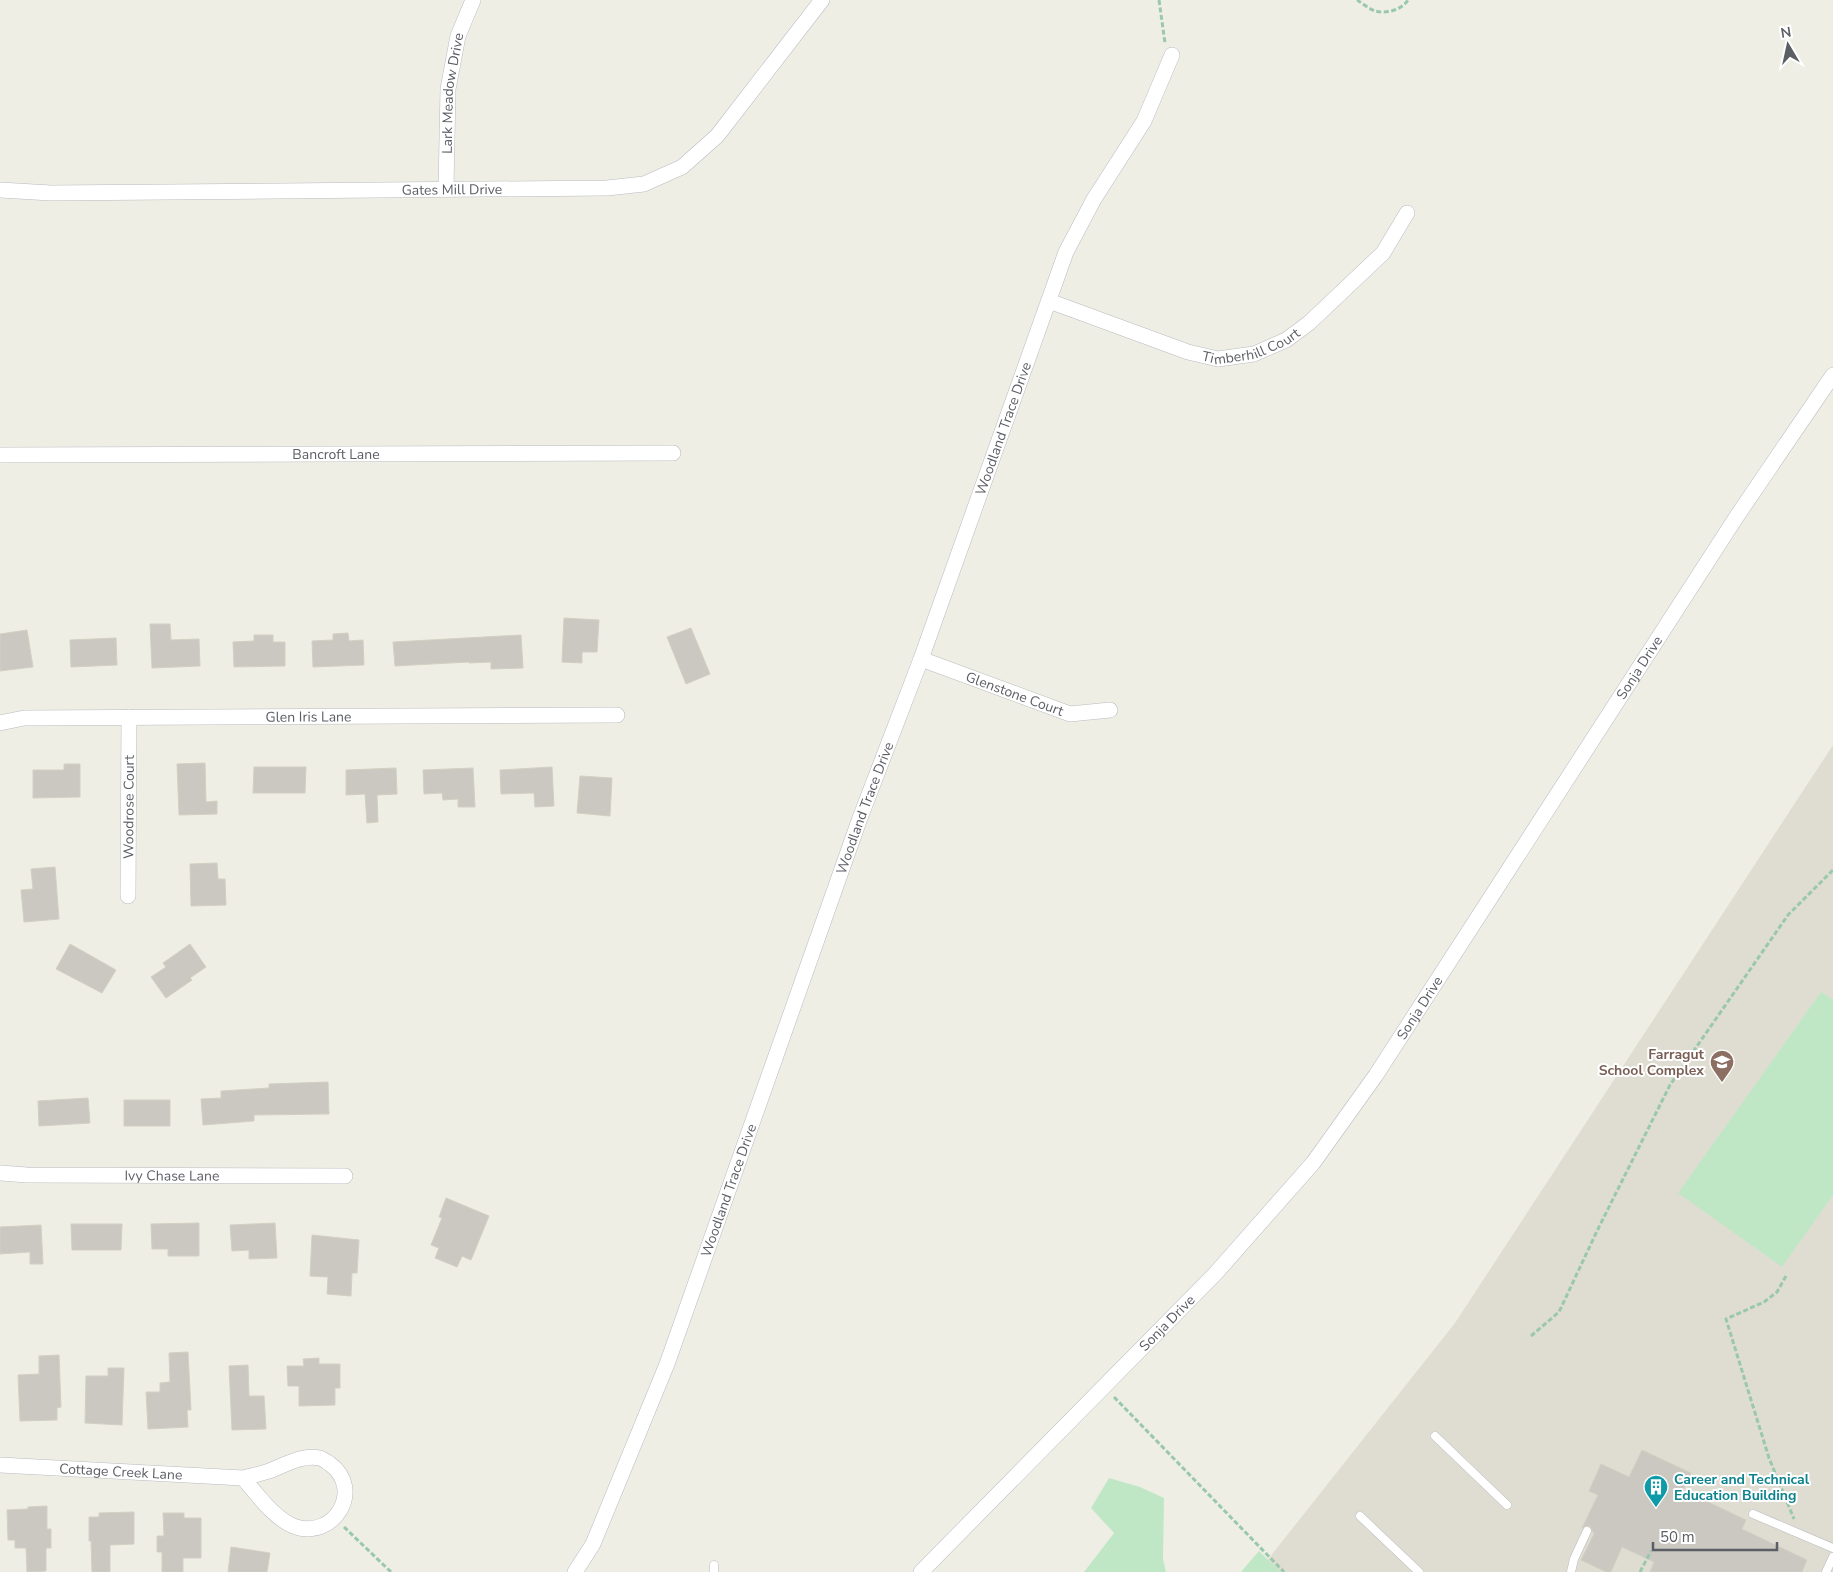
<svg xmlns="http://www.w3.org/2000/svg" width="1833" height="1572" font-family="'Nunito Sans',sans-serif">
<style>
.education{fill:#dfddd2}
.green{fill:#c0e7c5}
.building{fill:#cac8c1;stroke:#d3d0c2}
.lines{fill:none;stroke-linecap:round;stroke-linejoin:round}
.lane-casing{stroke:#b9bbc0;stroke-width:9}
.street-casing{stroke:#b9bbc0;stroke-width:16}
.path{stroke:#99c8ac;stroke-width:3;stroke-dasharray:5 2.5;stroke-linecap:butt}
.lane{stroke:#fff;stroke-width:8}
.street{stroke:#fff;stroke-width:15}
.labels{text-anchor:middle;dominant-baseline:central;stroke-width:4;stroke-linejoin:round;paint-order:stroke}
.street-label{font-size:14px;fill:#5c5e65;stroke:#fff}
.education-label{font-size:14px;font-weight:bold;fill:#785e54;stroke:#fff;text-anchor:end}
.culture-label{font-size:14px;font-weight:bold;fill:#0d838f;stroke:#fff;text-anchor:start}
</style>
<rect width="100%" height="100%" fill="#efeee4"/>
<path class="education" d="M1833 745V1572H1258L1455 1323Z"/>
<path class="green" d="M1821 992 1833 1000V1195L1782 1267 1678 1193Z
M1109 1478 1140 1487 1164 1498 1163 1559 1166 1572H1084L1114 1533 1091 1508Z
M1259 1551 1281 1572H1241Z"/>
<path class="building" d="M564 618 599 620 597 652H582V663L562 662Z
M150 624H170L171 640 199 639 200 666 152 668Z
M691 628 710 674 686 684 667 637Z
M27 630 33 667 0 671V634Z
M348 633 349 641 363 640 364 665 313 667 312 641 333 640V634Z
M254 635H273V642H285V666L234 667 233 642 254 641Z
M521 635 523 668 491 669V662L469 663V662L395 666 393 642Z
M116 638 117 665 71 667 70 640Z
M205 763 206 802 217 801V814L179 815 177 764Z
M64 764H80V797L33 798V770H64Z
M254 767H306L305 793H253Z
M552 767 554 806 535 807 534 793 501 794 500 770Z
M396 768 397 794 377 795 378 822 367 823 365 794 346 795V770Z
M473 768 475 807H458V799L443 800 442 793 424 794 423 770Z
M580 776 612 778 610 816 577 813Z
M217 863 218 879H225L226 905 191 906 190 864Z
M55 867 59 919 24 922 21 890 33 889 31 869Z
M70 944 116 970 102 993 56 969Z
M190 944 206 967 190 978 192 980 166 998 151 977 166 967 163 963Z
M328 1082 329 1114 254 1115V1121L203 1125 201 1099 221 1098V1091L269 1088V1084Z
M88 1098 90 1123 39 1126 38 1101Z
M124 1100H170V1126H124Z
M446 1198 489 1216 471 1260 462 1256 457 1267 435 1258 439 1248 431 1245 442 1218 439 1217Z
M199 1223V1256H168V1249H152L151 1224Z
M275 1223 277 1258 249 1259V1250L232 1251 230 1225Z
M71 1224H122L121 1250H72Z
M41 1225 43 1264H30V1252L0 1254V1227Z
M312 1235 359 1240 357 1273H352L351 1296 327 1294 328 1277 310 1276Z
M188 1352 191 1410H187L188 1427 148 1429 146 1392H160V1383L170 1382 169 1353Z
M59 1355 61 1407 57 1408V1420L20 1421 18 1375 39 1374V1356Z
M319 1358V1364H340V1388H335V1405L299 1406V1386H288L287 1366H304L303 1359Z
M248 1365 249 1396H264L266 1429 232 1430 229 1366Z
M108 1368H124L122 1425 85 1423 86 1376H108Z
M1642 1450 1691 1473 1683 1490 1746 1520 1742 1529 1807 1560 1802 1572H1650L1654 1562 1622 1547 1611 1572H1606L1581 1560 1594 1534 1590 1526H1586L1582 1528 1598 1495 1589 1491 1601 1464 1629 1477Z
M47 1506V1529H51V1548H46V1571L27 1572 26 1548H15V1540H8L7 1510 28 1509V1507Z
M134 1512V1544L110 1545V1572H92L91 1541H89V1517H99V1513Z
M163 1513H184V1518H201V1558H183V1572H162V1552H157V1536H164Z
M231 1547 270 1553 267 1572H228Z"/>
<g class="lines">
<defs>
<path id="lane" d="M1435 1436 1507 1505
M1753 1514 1833 1548
M1360 1516 1419 1572
M714 1572V1565
M1571 1572 1574 1559 1587 1531
M1826 1572 1833 1557"/>
<g id="street">
<path id="s1" d="M446 189 448 89 458 36 473 0"/>
<path id="s2" d="M0 190 51 193 607 188 644 184 682 167 717 136 822 0"/>
<path id="s3" d="M1049 301 1188 352 1218 359 1254 354 1286 340 1309 323 1383 253 1407 213"/>
<path id="s4" d="M0 455 673 453"/>
<path id="s5" d="M921 659 1070 714 1110 710"/>
<path id="s6" d="M0 723 24 718 617 715"/>
<path id="s7" d="M128 896 129 717"/>
<path id="s8" d="M0 1173 27 1175 345 1176"/>
<path id="s9" d="M0 1465 243 1478C251 1476 260 1474 269 1471 285 1465 302 1454 320 1458 323 1459 327 1462 330 1464 364 1489 335 1539 296 1527 275 1520 257 1494 243 1478"/>
<path id="s10" d="M575 1572 593 1544 667 1364 860 818 921 659 1066 252 1094 199 1144 121 1172 55"/>
<path id="s11" d="M921 1572 1215 1274 1313 1163 1376 1075 1737 516 1833 375"/>
</g>
</defs>
<use href="#lane" class="lane-casing"/>
<use href="#street" class="street-casing"/>
<path class="path" d="M1159 0 1165 43
M1357 0C1362 3 1369 9 1375 11 1386 14 1402 10 1408 0
M1786 1276 1777 1292 1764 1302 1726 1319 1769 1458 1794 1519
M1531 1336 1559 1312 1597 1231 1670 1085 1788 915 1833 870
M1114 1397 1284 1572
M344 1527 391 1572
M1640 1572 1651 1551"/>
<use href="#lane" class="lane"/>
<use href="#street" class="street"/>
</g>
<defs>
<symbol id="school-pin" viewBox="-11 -11 22 30"><path d="M0 17L-7.5 6A9.5 9.5 0 1 1 7.5 6Z" fill="#8d6e63" stroke="#fff"/><path d="M0-5L7-2L0 1L-7-2ZM-4 1L0 2.5L4 1V4Q0 6-4 4Z" fill="#fff"/></symbol>
<symbol id="building-pin" viewBox="-11 -11 22 30"><path d="M0 17L-7.5 6A9.5 9.5 0 1 1 7.5 6Z" fill="#0f9aa8" stroke="#fff"/><path d="M-4-6H4V6H1V3H-1V6H-4ZM-2.5-4.3h1.7v1.8h-1.7ZM.8-4.3h1.7v1.8H.8ZM-2.5-1h1.7V.8h-1.7ZM.8-1h1.7V.8H.8Z" fill="#fff"/></symbol>
</defs>
<g fill-rule="evenodd">
<use href="#school-pin" x="1708" y="1048" width="28" height="38"/>
<use href="#building-pin" x="1642" y="1473" width="28" height="38"/>
</g>
<g class="labels">
<g class="street-label">
<text stroke="none"><textPath href="#s1" startOffset="96">Lark Meadow Drive</textPath></text>
<text stroke="none"><textPath href="#s2" startOffset="452">Gates Mill Drive</textPath></text>
<text stroke="none"><textPath href="#s3" startOffset="214">Timberhill Court</textPath></text>
<text stroke="none"><textPath href="#s10" startOffset="1222">Woodland Trace Drive</textPath></text>
<text stroke="none"><textPath href="#s4" startOffset="336">Bancroft Lane</textPath></text>
<text stroke="none"><textPath href="#s11" startOffset="1160">Sonja Drive</textPath></text>
<text stroke="none"><textPath href="#s5" startOffset="100">Glenstone Court</textPath></text>
<text stroke="none"><textPath href="#s6" startOffset="309">Glen Iris Lane</textPath></text>
<text stroke="none"><textPath href="#s7" startOffset="89">Woodrose Court</textPath></text>
<text stroke="none"><textPath href="#s10" startOffset="818">Woodland Trace Drive</textPath></text>
<text stroke="none"><textPath href="#s11" startOffset="755">Sonja Drive</textPath></text>
<text stroke="none"><textPath href="#s8" startOffset="172">Ivy Chase Lane</textPath></text>
<text stroke="none"><textPath href="#s10" startOffset="412">Woodland Trace Drive</textPath></text>
<text stroke="none"><textPath href="#s11" startOffset="350">Sonja Drive</textPath></text>
<text stroke="none"><textPath href="#s9" startOffset="121">Cottage Creek Lane</textPath></text>
</g>
<g class="education-label">
<text x="1704" y="1054">Farragut<tspan x="1704" dy="16">School Complex</tspan></text>
</g>
<g class="culture-label">
<text x="1674" y="1479">Career and Technical<tspan x="1674" dy="16">Education Building</tspan></text>
</g>
</g>
<g transform="translate(1788 45) rotate(351)" stroke="#ffffff" stroke-width="4" paint-order="stroke">
<path d="M0-4L9 19L0 12L-9 19Z" fill="#5c5e65"/>
<text y="-8" font-size="14" font-weight="bold" text-anchor="middle" fill="#5c5e65">N</text>
</g>
<path d="M1653 1542v8h124v-8" fill="none" stroke="#5c5e65" stroke-width="2.5"/>
<text x="1660" y="1542" font-size="15" fill="#5c5e65" stroke="#ffffff" stroke-width="4" paint-order="stroke">50 m</text>
</svg>
